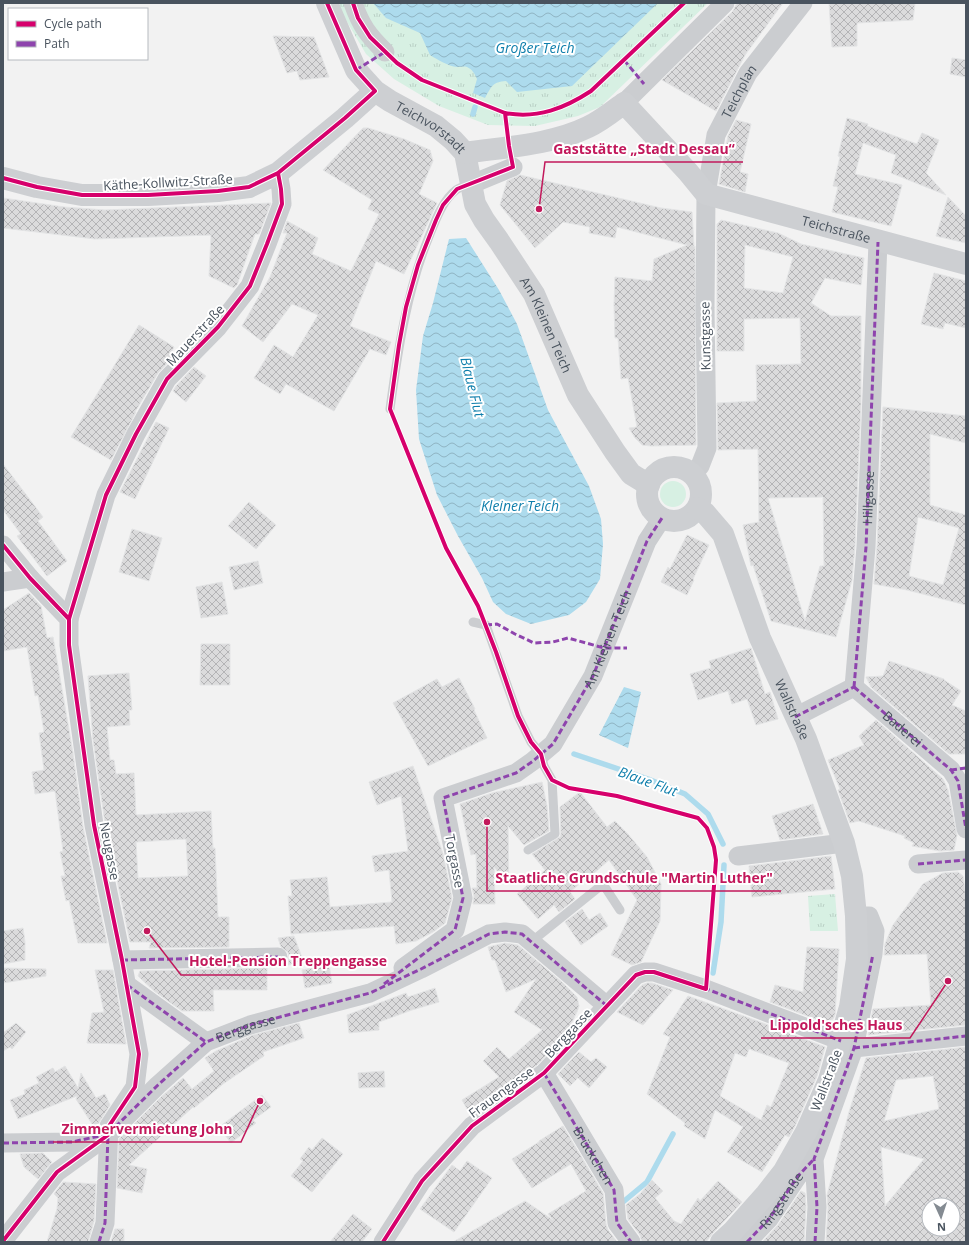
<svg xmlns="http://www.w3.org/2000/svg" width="969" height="1245" font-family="'Open Sans',sans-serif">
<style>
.grass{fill:#d7f0e3}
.park{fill:url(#park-tufts)}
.water{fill:url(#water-waves)}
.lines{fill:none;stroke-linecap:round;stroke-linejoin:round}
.stream{stroke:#addbed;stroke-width:5.5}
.building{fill:url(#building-cross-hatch);stroke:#e3e4e5;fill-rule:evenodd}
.lane{stroke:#cbcdd0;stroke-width:9}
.street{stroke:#cbcdd0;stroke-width:19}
.secondary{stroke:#cdcfd2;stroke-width:22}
.quiet{stroke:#8e44ad;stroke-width:3;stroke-dasharray:6 3;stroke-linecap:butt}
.cycleway-casing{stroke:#fff;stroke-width:6}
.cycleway{stroke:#d6006c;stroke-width:4}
.labels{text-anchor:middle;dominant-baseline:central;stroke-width:4;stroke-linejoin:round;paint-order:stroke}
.street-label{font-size:13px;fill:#49535e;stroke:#fff}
.water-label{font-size:14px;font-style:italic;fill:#0f7fac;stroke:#fff}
.leader{fill:none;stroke:#c2185b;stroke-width:1.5}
.callout-dot{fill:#c2185b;stroke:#fff;stroke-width:1.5}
.callout-label{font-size:14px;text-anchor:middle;font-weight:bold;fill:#c2185b;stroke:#fff;stroke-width:4;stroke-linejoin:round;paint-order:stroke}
</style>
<defs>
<pattern id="park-tufts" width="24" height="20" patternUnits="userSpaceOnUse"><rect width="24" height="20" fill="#d7f0e3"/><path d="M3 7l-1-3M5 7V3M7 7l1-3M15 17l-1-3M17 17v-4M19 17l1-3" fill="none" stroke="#bad0c5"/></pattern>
<pattern id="water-waves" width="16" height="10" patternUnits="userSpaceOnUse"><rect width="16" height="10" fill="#addbed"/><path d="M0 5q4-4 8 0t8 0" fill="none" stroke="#8fb4c3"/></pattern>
<pattern id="building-cross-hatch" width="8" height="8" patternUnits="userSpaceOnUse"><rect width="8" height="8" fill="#dbdbdc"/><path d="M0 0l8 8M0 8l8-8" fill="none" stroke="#b4b4b6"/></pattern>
</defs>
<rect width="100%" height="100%" fill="#f2f2f2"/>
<path class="grass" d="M660 494a13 13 0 1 1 26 0a13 13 0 1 1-26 0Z"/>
<path class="park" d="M339 3H708L600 107 578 116 535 126 488 125 439 106 394 79 366 54 343 15Z
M835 894 838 931H810L808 896Z"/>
<path class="water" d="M373 3H658L572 86 517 92 506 81C492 82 492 86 485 98L473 93 477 79C475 74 472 69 467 67 464 66 460 67 457 67 448 66 438 60 430 55L420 33 386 18Z
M466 238 499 290 517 324 548 410 589 486 601 519 603 544 600 579 586 602 569 615 531 624 506 614 493 602 482 578 458 536 437 495 419 439 416 390 423 336 433 303 449 239Z
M624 687 641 692 628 748 599 735Z"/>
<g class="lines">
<path class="stream" d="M473 114 475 107
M574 754 648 779 685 794 708 814 723 844
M713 973 721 922 724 865
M623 1202 647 1182 673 1134"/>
</g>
<path class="building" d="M737 3H783L745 55 716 111 662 80 733 11Z
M829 3H915L913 20 857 23V46L832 47Z
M273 36 314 37 329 77 300 80 297 71 287 73Z
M952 58 966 60V77L950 74Z
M847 118 868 124 867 126 917 144 922 133 939 140 926 173 946 195 891 173 896 155 863 143 855 174 902 185 891 226 832 212 838 187 833 186 840 157 838 156Z
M736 120 751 124 740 172 748 174 745 192 719 184 728 136Z
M363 128H368L404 139 430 150 433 161 419 194 437 203 404 274 376 261 350 326 391 342 386 355 370 349 334 411 286 384 280 394 254 378 274 345 293 357 318 315 292 304 263 342 242 326 270 277 287 233H283L287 221 318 238 312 254 351 271 379 214 368 209 372 200 323 170Z
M520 175 661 208 692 212 694 247 695 246 696 445 651 446 642 445 635 438 629 428 637 427 628 378 621 379 618 338H615L614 305 615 277 652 281 654 259 687 245 617 227 615 238 589 233 590 227 563 222 535 248 500 205 507 181Z
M948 197 966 216V243L936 236Z
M3 198 64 207 105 210 271 203 259 234H255L237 285 234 288 209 276 211 235 95 239 3 228Z
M721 220 778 233 801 244 864 258 861 285 825 278 811 303 831 316H861V405L855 546 852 580 836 637 771 621 753 565 751 566 743 525 759 522 758 449 718 450 717 403 757 401 756 365 801 364 800 318 744 319V351H717V224ZM745 245 793 257 783 293 744 288ZM823 497 824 566H820L805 621 768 498Z
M934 273 966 281V328L945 323 943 329 921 324Z
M139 325 174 347 172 351 176 354 158 373 135 412H136L111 460 71 437Z
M194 367 206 376 186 402 173 391 176 386Z
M883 407 966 416V443L930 434V505L966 515V605L907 590 874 584 877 547ZM918 517 959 528 943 585 909 576Z
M156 422 169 428 135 499 120 492Z
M3 464 43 517 38 521 67 561 47 576 17 536 21 534 3 510Z
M249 502 276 525 256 549 228 526Z
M132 529 162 538 149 581 119 572Z
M687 535 709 545 693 579 694 580 687 595 661 582 668 567 670 569Z
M258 561 263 583 234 590 229 567Z
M222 582 228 614 201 618 196 587Z
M29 593 41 606 47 638 53 637 73 753 83 827 107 943H78L69 900 66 901 61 876H65L60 852 63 851 55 791 35 794 32 772 44 770 39 733 44 732 38 695 35 696 27 647 3 651V610Z
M201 644H230V685H200Z
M751 648 765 694 770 692 778 719 756 725 747 699 732 704 728 691 698 700 690 674 711 668 709 661Z
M889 661 944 679V680L961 691 952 705 966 711V754H949L871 687 866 677 883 676Z
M129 673 132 710H129L130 725 107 727 110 760H114L116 774 134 773 136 815 211 811 213 848H215L218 917H229V947L149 948 151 942H130L105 823 93 740 88 676ZM186 839 188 876 138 878 136 842Z
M459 678 475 709 474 710 487 738 428 766 393 703 437 679 442 687Z
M876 720 943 779 948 790 957 835 954 850 940 851 912 846 914 843 904 838 905 836 859 821 850 823 838 790 840 789 828 760 864 745 859 736Z
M413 766 443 854 452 898 445 923 433 932 416 941 396 944 394 926 291 934 288 896H292L290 880 327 877 330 907 392 902 389 870 375 872 372 856 408 851 401 796 377 805 369 782Z
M542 782 547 806 549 831 524 845 508 826 509 885 494 867 495 904H473L474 896 472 888H477L476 854 471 855 460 804 492 793Z
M580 792 607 827 615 821 627 833 647 857 661 884 660 921 641 962 632 965 611 955 637 900 609 860 593 874 592 873 570 892 575 899 559 912 554 905 538 919 517 894 545 870 532 854 560 837 561 834 560 807Z
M813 804 823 834 780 840 772 816Z
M831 856 835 889 752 897 749 866Z
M958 872 963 876 966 899V1025L868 1035 873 1009 931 1005 927 954 884 955 885 944 893 925 923 884 943 873Z
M582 909 589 920 600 913 608 926 581 945 565 922Z
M23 928 25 942V960L3 964V931Z
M294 936 304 963 288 965 289 957 288 952 281 947 278 938Z
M505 943 518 945 563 983 577 997 579 1006 577 1012 566 1034 537 1065 470 1114 462 1100 499 1077 483 1061 497 1047 509 1059 542 1030 514 1012 536 979 506 992 495 960H492L488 947Z
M807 947 839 949 835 1015 833 1019 826 1023 770 1002 775 985 803 992Z
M329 965 332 983 305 988 302 970Z
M3 968 46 969V976L3 983Z
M267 968V990H213L214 1011H182L154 991 138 976 140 971Z
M95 970H113L126 1044 87 1043 92 1013 104 1012Z
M647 983H652L673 990 643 1025 617 1012 642 985Z
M435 988 439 1002 412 1010 379 1022V1030L349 1033 347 1015 406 993 408 997Z
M688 996 763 1023 825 1047 817 1076 795 1126 789 1137 785 1135 762 1172 727 1152 743 1127 715 1110 705 1139 684 1126 685 1123 647 1094 670 1037 663 1034ZM749 1049 789 1063 771 1107 767 1105 761 1120 720 1096 735 1053 746 1057Z
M16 1023 26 1032 12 1049 10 1047 3 1051V1033Z
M299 1023 304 1038 263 1052 264 1056 223 1084 194 1108 193 1107 129 1165 147 1169 142 1193 117 1188 119 1139 161 1097 183 1078 192 1089 214 1071 205 1058 216 1051 253 1035Z
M966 1047V1242H826L828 1208 827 1195 849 1112 866 1058ZM933 1076 939 1109 884 1121 896 1080ZM881 1147 924 1159 885 1206ZM929 1205H953V1229H929Z
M579 1052 591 1062 596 1058 607 1067 589 1088 578 1078 570 1086 558 1074Z
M65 1066 78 1088 81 1073 96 1098 105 1094 110 1105 98 1124 94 1127 76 1099 77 1096 18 1119 10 1100 25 1094 24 1090 39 1083 36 1077 53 1068 55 1072Z
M384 1071 385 1087 359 1088 358 1073Z
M262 1095 271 1107 253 1120 256 1123 231 1143 219 1127Z
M563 1126 603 1193 606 1224 608 1230 617 1242H453L525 1201 553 1220 548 1214 586 1191 571 1164 532 1188 512 1159 539 1142V1141Z
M322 1138 343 1154 312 1192 291 1176 303 1161 300 1159 309 1147 312 1150Z
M43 1153 52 1162 38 1179 24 1167 20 1154Z
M467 1161 492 1178 454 1232 420 1209 452 1165 460 1171Z
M652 1180 663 1191 655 1198 674 1221 681 1224 698 1198 700 1201 718 1181 742 1202 713 1233 706 1242H642L640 1235 628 1219 626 1205 640 1194Z
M63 1182 96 1184 94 1221 88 1242H47L57 1209 58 1198 54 1194Z
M801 1191 805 1193 806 1207 804 1242H762L778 1225Z
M353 1214 372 1229 362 1242H330Z
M115 1229H124V1242H111Z"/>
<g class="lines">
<path class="lane" d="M390 409C398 349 407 290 430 234 436 219 443 200 456 190 460 187 466 186 471 184
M473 622 486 625 518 716 531 742 541 754 544 766 552 780 555 834 528 850
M531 942 603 884 620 910"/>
<g class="street">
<path d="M353 3C361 26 368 35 385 52"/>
<path d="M624 103 725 3"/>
<path d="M472 184 513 167"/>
<path id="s1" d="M693 474 700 466 707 448 705 308 706 194 716 135 748 73 803 3"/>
<path d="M3 545 30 578 69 619V645L94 825 122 960 139 1054 135 1087 109 1126 105 1223 99 1242"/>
<path d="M3 582 30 578"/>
<path d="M69 619 106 495 136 434 167 379 218 327 250 286 267 244 282 204 281 189 278 173"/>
<path d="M854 687 866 547 878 242"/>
<path d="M854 687 951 770 958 781 966 829"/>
<path d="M795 717 854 687"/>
<path d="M738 856 844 843"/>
<path d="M918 864 966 860"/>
<path d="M122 960 278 957"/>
<path id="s2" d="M403 968 455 930 463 898 443 798 516 773 533 761 553 744 593 676 647 541 662 518"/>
<path d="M127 985 206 1042"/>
<path d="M854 1048 966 1036"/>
<path id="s3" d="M544 1073 614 1190 617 1223 631 1242"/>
<path d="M3 1143 72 1142 103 1136"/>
<path d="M3 1241 57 1172 108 1135 158 1085 206 1042 250 1025 370 993 421 969 489 934 505 932 522 934 607 1006"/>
<path d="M383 1242 422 1181 472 1126 544 1073 636 975 645 972H654L706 989 841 1041"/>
<path d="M747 1242 769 1219 798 1176 814 1159"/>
<path d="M815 1242 817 1207 814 1159 854 1048 873 954 875 931 869 916H856"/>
</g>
<g class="secondary">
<path id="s4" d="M327 3 356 70 375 91 390 101 436 126 453 140 465 153 475 204 484 220 499 241 534 294 578 395 615 452 631 474 649 485"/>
<path id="s5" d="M465 153C505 147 551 145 588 127 601 121 612 112 624 103L688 172 706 194 966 264"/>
<path d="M3 178 37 187 82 195H148L218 191 249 187 278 173 345 118 375 91"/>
<circle cx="674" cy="494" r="27"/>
<path id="s6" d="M698 508 705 513 723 534 760 638 806 739 844 843 852 876 856 916 857 959 850 1007 829 1080 806 1132 784 1171 766 1194 733 1231 721 1242"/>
</g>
<g class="quiet">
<path d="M624 60 644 84"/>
<path d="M356 70 385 52"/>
<path d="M486 625 497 624 515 634 534 643 553 642 568 638 604 648H627"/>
<path id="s7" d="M854 687 866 547 878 242"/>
<path id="s8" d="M854 687 951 770 958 781 966 829"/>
<path d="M795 717 854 687"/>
<path d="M951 770 966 768"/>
<path d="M918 864 966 860"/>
<path d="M122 960 278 957"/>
<path d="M384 984 455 930 463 898 443 798 516 773 533 761 553 744 593 676 647 541 662 518"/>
<path d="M127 985 206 1042"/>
<path d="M704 988 841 1041"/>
<path d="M854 1048 966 1036"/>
<path d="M544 1073 614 1190 617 1223 631 1242"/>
<path id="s9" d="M109 1133 158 1085 206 1042 250 1025 370 993 421 969 489 934 505 932 522 934 607 1006"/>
<path d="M3 1143 72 1142 104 1135"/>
<path d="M99 1242 105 1223 108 1134"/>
<path id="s10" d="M747 1242 769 1219 798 1176 814 1159"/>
<path d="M815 1242 817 1207 814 1159 854 1048 873 954"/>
</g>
<defs>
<path id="cycleway" d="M353 3 358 18 370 37 397 63 422 80 505 113C538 119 565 108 591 91L684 3
M3 178 37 187 82 195H148L218 191 249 187 278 173 345 118 375 91 356 70 327 3
M3 545 30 578 69 619V645L94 825 122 960 139 1054 135 1087 109 1126 108 1135 57 1172 3 1241
M69 619 106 495 136 434 167 379 218 327 250 286 267 244 282 204 281 189 278 173
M383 1242 422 1181 472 1126 544 1073 636 975 645 972H654L706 989 716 860 714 847 707 828 698 818 617 796 569 788 552 780 544 766 541 754 531 742 518 716 496 652 478 606 446 548 390 409 399 345 406 307 418 265 436 220 443 205 457 189 513 167 509 146 505 113"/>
</defs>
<use href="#cycleway" class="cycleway-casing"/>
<use href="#cycleway" class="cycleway"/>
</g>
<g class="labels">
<g class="street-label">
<text stroke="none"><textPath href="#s1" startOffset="393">Teichplan</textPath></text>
<text stroke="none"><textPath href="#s4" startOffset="168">Teichvorstadt</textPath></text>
<text transform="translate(168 182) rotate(-3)">Käthe-Kollwitz-Straße</text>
<text stroke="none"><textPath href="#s5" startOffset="427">Teichstraße</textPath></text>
<text stroke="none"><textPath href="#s4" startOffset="404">Am Kleinen Teich</textPath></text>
<text transform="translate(195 335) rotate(-47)">Mauerstraße</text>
<text transform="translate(705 336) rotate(-91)">Kunstgasse</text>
<text stroke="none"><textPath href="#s7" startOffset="190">Hillgasse</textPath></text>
<text stroke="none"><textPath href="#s2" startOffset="442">Am Kleinen Teich</textPath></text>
<text stroke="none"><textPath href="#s6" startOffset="225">Wallstraße</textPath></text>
<text stroke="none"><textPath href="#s8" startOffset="64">Baderei</textPath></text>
<text transform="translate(110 851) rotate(79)">Neugasse</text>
<text transform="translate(455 861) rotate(79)">Torgasse</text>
<text stroke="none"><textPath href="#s9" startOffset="175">Berggasse</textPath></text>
<text transform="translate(568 1033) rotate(-47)">Berggasse</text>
<text transform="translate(826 1080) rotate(-69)">Wallstraße</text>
<text transform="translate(501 1092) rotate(-36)">Frauengasse</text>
<text stroke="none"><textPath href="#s3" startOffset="96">Brückchen</textPath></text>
<text stroke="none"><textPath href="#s10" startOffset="54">Ringstraße</textPath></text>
</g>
<g class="water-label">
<text x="535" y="47">Großer Teich</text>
<text transform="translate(473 387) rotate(76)">Blaue Flut</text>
<text x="520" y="505">Kleiner Teich</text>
<text transform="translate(648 781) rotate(20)">Blaue Flut</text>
</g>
</g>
<path class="leader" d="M539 209L545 162H743M487 822L487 891H781M147 931L181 975H395M948 981L910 1038H761M260 1101L241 1142H53"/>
<g class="callout-dot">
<circle cx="539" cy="209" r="4"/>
<circle cx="487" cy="822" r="4"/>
<circle cx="147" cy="931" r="4"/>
<circle cx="948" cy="981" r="4"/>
<circle cx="260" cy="1101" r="4"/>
</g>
<g class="callout-label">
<text x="644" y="154">Gaststätte „Stadt Dessau“</text>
<text x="634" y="883">Staatliche Grundschule "Martin Luther"</text>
<text x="288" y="966">Hotel-Pension Treppengasse</text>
<text x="836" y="1030">Lippold'sches Haus</text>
<text x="147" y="1134">Zimmervermietung John</text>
</g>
<rect width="969" height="1245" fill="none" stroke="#49535e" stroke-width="8"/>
<rect x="8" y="8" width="140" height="52" fill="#ffffff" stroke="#b6babf"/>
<rect x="16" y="21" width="20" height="6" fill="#d6006c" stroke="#b6babf"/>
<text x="44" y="28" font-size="12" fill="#49535e">Cycle path</text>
<rect x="16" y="41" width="20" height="6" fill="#8e44ad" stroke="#b6babf"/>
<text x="44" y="48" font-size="12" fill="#49535e">Path</text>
<g transform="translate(941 1217) rotate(177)"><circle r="19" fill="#ffffff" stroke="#b6babf"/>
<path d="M0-3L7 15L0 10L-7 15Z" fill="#848b92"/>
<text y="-6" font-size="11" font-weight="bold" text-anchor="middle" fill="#49535e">N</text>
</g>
</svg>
